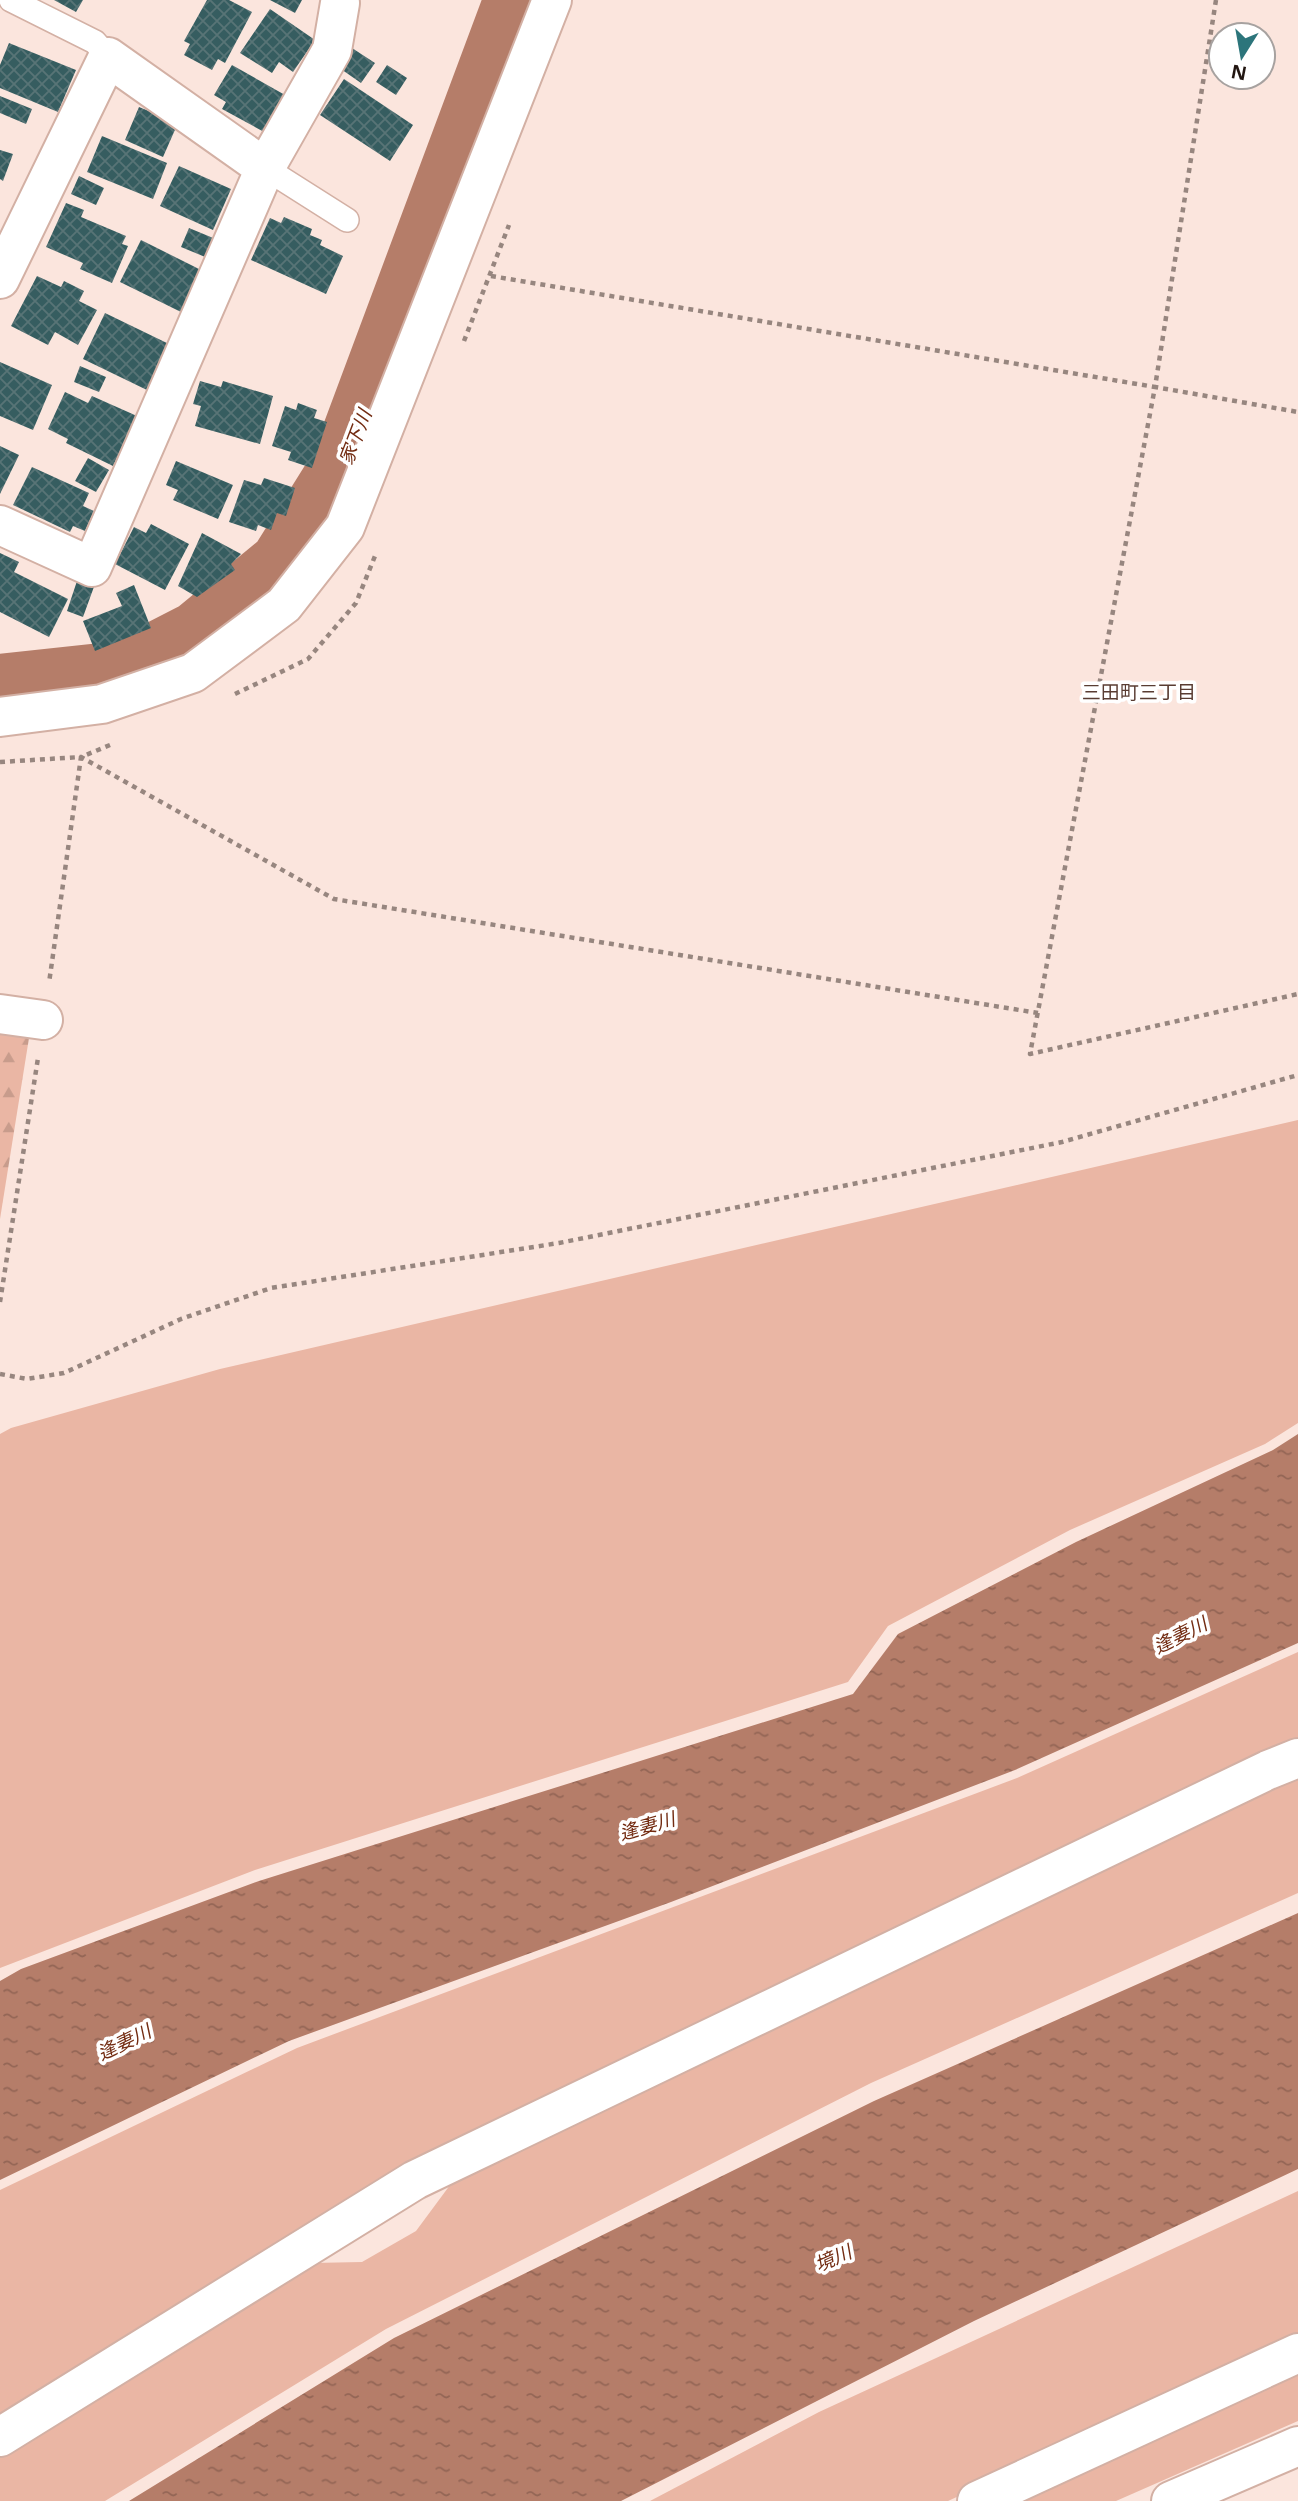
<svg xmlns="http://www.w3.org/2000/svg" width="1298" height="2501" font-family="'Noto Sans','Noto Sans JP',sans-serif">
<style>
.grass{fill:#eab6a4}
.forest{fill:url(#forest-firs)}
.water{fill:url(#water-ripples)}
.lines{fill:none;stroke-linecap:round;stroke-linejoin:round}
.river{stroke:#b57d69;stroke-width:70}
.building{fill:url(#building-cross-hatch)}
.lane-casing{stroke:#d3b0a4;stroke-width:26}
.street-casing{stroke:#d3b0a4;stroke-width:42}
.path{stroke:#97867f;stroke-width:4.5;stroke-dasharray:5 5;stroke-linecap:butt}
.lane{stroke:#fff;stroke-width:23}
.street{stroke:#fff;stroke-width:38}
.labels{text-anchor:middle;dominant-baseline:central;stroke-width:7;stroke-linejoin:round;paint-order:stroke}
.water-label{font-size:19px;font-style:italic;fill:#732c12;stroke:#fff}
.neighbourhood-label{font-size:19px;fill:#593c32;stroke:#fff}
</style>
<defs>
<pattern id="forest-firs" width="22" height="20" patternUnits="userSpaceOnUse" patternTransform="scale(1.75)"><rect width="22" height="20" fill="#eab6a4"/><path d="M5 1l3.5 6h-7zM16 11l3.5 6h-7z" fill="#c89c8c"/></pattern>
<pattern id="water-ripples" width="26" height="14" patternUnits="userSpaceOnUse" patternTransform="scale(1.75)"><rect width="26" height="14" fill="#b57d69"/><path d="M2 4q2-2 4 0t4 0M15 11q2-2 4 0t4 0" fill="none" stroke="#936555"/></pattern>
<pattern id="building-cross-hatch" width="8" height="8" patternUnits="userSpaceOnUse" patternTransform="scale(1.75)"><rect width="8" height="8" fill="#365d60"/><path d="M0 0l8 8M0 8l8-8" fill="none" stroke="#587476"/></pattern>
</defs>
<rect width="100%" height="100%" fill="#fbe5dd"/>
<path class="grass" d="M1298 1120V1423L1265 1444 1070 1530 888 1626 848 1682 255 1870 0 1968V1434L11 1428 220 1369Z
M1298 1652V1744L1239 1768 0 2419V2190L297 2048 1017 1778Z
M1298 1776V1893L871 2083 386 2329 105 2501H0V2455L312 2263 362 2262 416 2231 453 2181Z
M1298 2191V2340L948 2501H650L819 2412Z
M1298 2363V2421L1116 2501H1000Z"/>
<path class="forest" d="M0 1021 29 1038 0 1219Z"/>
<path class="water" d="M1298 1434V1643L1015 1770 671 1902 289 2041 0 2180V1981L21 1969 259 1881 853 1694 898 1634 1076 1542 1273 1450Z
M1298 1913V2169L974 2321 621 2501H129L394 2338 874 2101Z"/>
<g class="lines">
<path class="river" d="M0 689 120 676 198 636 284 565 344 469 519 0"/>
</g>
<path class="building" d="M54 0H83L76 12Z
M207 0H229L252 12 225 63 218 59 212 70 184 55 190 44 184 41Z
M270 0H302L295 13Z
M270 9 315 40 293 72 279 62 272 73 240 53Z
M9 43 76 70 58 112 0 88V65Z
M352 48 375 63 361 83 338 67Z
M232 65 285 95 264 132 222 109 226 102 214 95Z
M387 65 407 78 396 95 376 82Z
M344 79 413 125 390 161 320 115Z
M0 96 32 109 26 124 0 113Z
M139 107 178 123 163 157 125 140Z
M102 136 167 163 153 199 87 172Z
M0 150 13 154 3 181 0 179Z
M179 166 231 189 213 230 160 206Z
M79 176 104 188 96 205 71 194Z
M66 203 84 210 81 217 126 236 122 244 128 246 112 283 80 269 83 263 46 247Z
M284 217 312 229 310 235 322 240 320 245 343 256 326 294 251 260 270 218 281 223Z
M189 228 218 240 210 259 181 247Z
M141 240 203 271 181 312 120 282Z
M37 276 61 287 64 281 84 291 79 301 97 310 78 345 55 332 48 345 11 326Z
M105 313 171 345 149 391 83 359Z
M0 362 52 385 33 430 0 416Z
M80 366 106 377 99 392 74 382Z
M200 381 221 387 223 381 273 396 260 444 195 426 201 406 193 404Z
M65 392 88 403 92 396 137 416 113 466 66 443 68 439 48 429Z
M298 403 317 410 314 418 327 422 312 468 288 460 291 452 272 446 285 406 296 410Z
M0 446 19 455 0 494Z
M88 458 109 470 96 492 75 481Z
M176 461 233 485 218 519 173 500 178 490 166 485Z
M32 467 89 493 83 506 94 511 85 531 73 526 70 532 13 505Z
M264 478 295 488 286 516 277 513 271 530 258 525 256 531 229 522 244 480 261 485Z
M151 524 189 544 165 590 115 564 134 527 146 533Z
M202 533 241 554 231 564 235 570 197 597 178 586Z
M0 553 19 562 14 572 68 599 49 637 0 612Z
M78 578 95 584 83 617 67 611Z
M134 585 151 628 95 651 83 621 122 606 116 593Z"/>
<g class="lines">
<defs>
<path id="lane" d="M11 0 95 42 108 57
M265 168 347 220"/>
<path id="street" d="M265 168 332 50 340 3
M0 279 108 57 265 168 92 567 0 525
M0 717 102 704 193 673 284 605 345 527 552 0
M0 1014 43 1020
M0 2437 415 2180 1268 1770 1298 1758
M977 2501 1298 2353
M1171 2501 1298 2446"/>
</defs>
<use href="#lane" class="lane-casing"/>
<use href="#street" class="street-casing"/>
<path class="path" d="M1216 0 1155 387 1298 412
M491 276 1155 387 1030 1054 1298 994
M464 341 509 225
M235 694 308 659 356 603 375 556
M110 745 81 757 334 899 1038 1013
M0 762 81 757 49 983
M0 1302 38 1058
M0 1374 27 1379 64 1373 181 1319 271 1288 559 1243 1062 1142 1298 1075"/>
<use href="#lane" class="lane"/>
<use href="#street" class="street"/>
</g>
<g class="labels">
<g class="water-label">
<text transform="translate(355 437) rotate(-69)">家下川</text>
<text transform="translate(1180 1635) rotate(-27)">逢妻川</text>
<text transform="translate(647 1826) rotate(-16)">逢妻川</text>
<text transform="translate(124 2042) rotate(-26)">逢妻川</text>
<text transform="translate(833 2258) rotate(-24)">境川</text>
</g>
<g class="neighbourhood-label">
<text x="1139" y="692">三田町三丁目</text>
</g>
</g>
<g transform="translate(1242 56) rotate(191)"><circle r="33" fill="#ffffff" stroke="#a7a2a0" stroke-width="2"/>
<path d="M0-5L12 26L0 18L-12 26Z" fill="#2c757b"/>
<text y="-10" font-size="19" font-weight="bold" text-anchor="middle" fill="#221611">N</text>
</g>
</svg>
